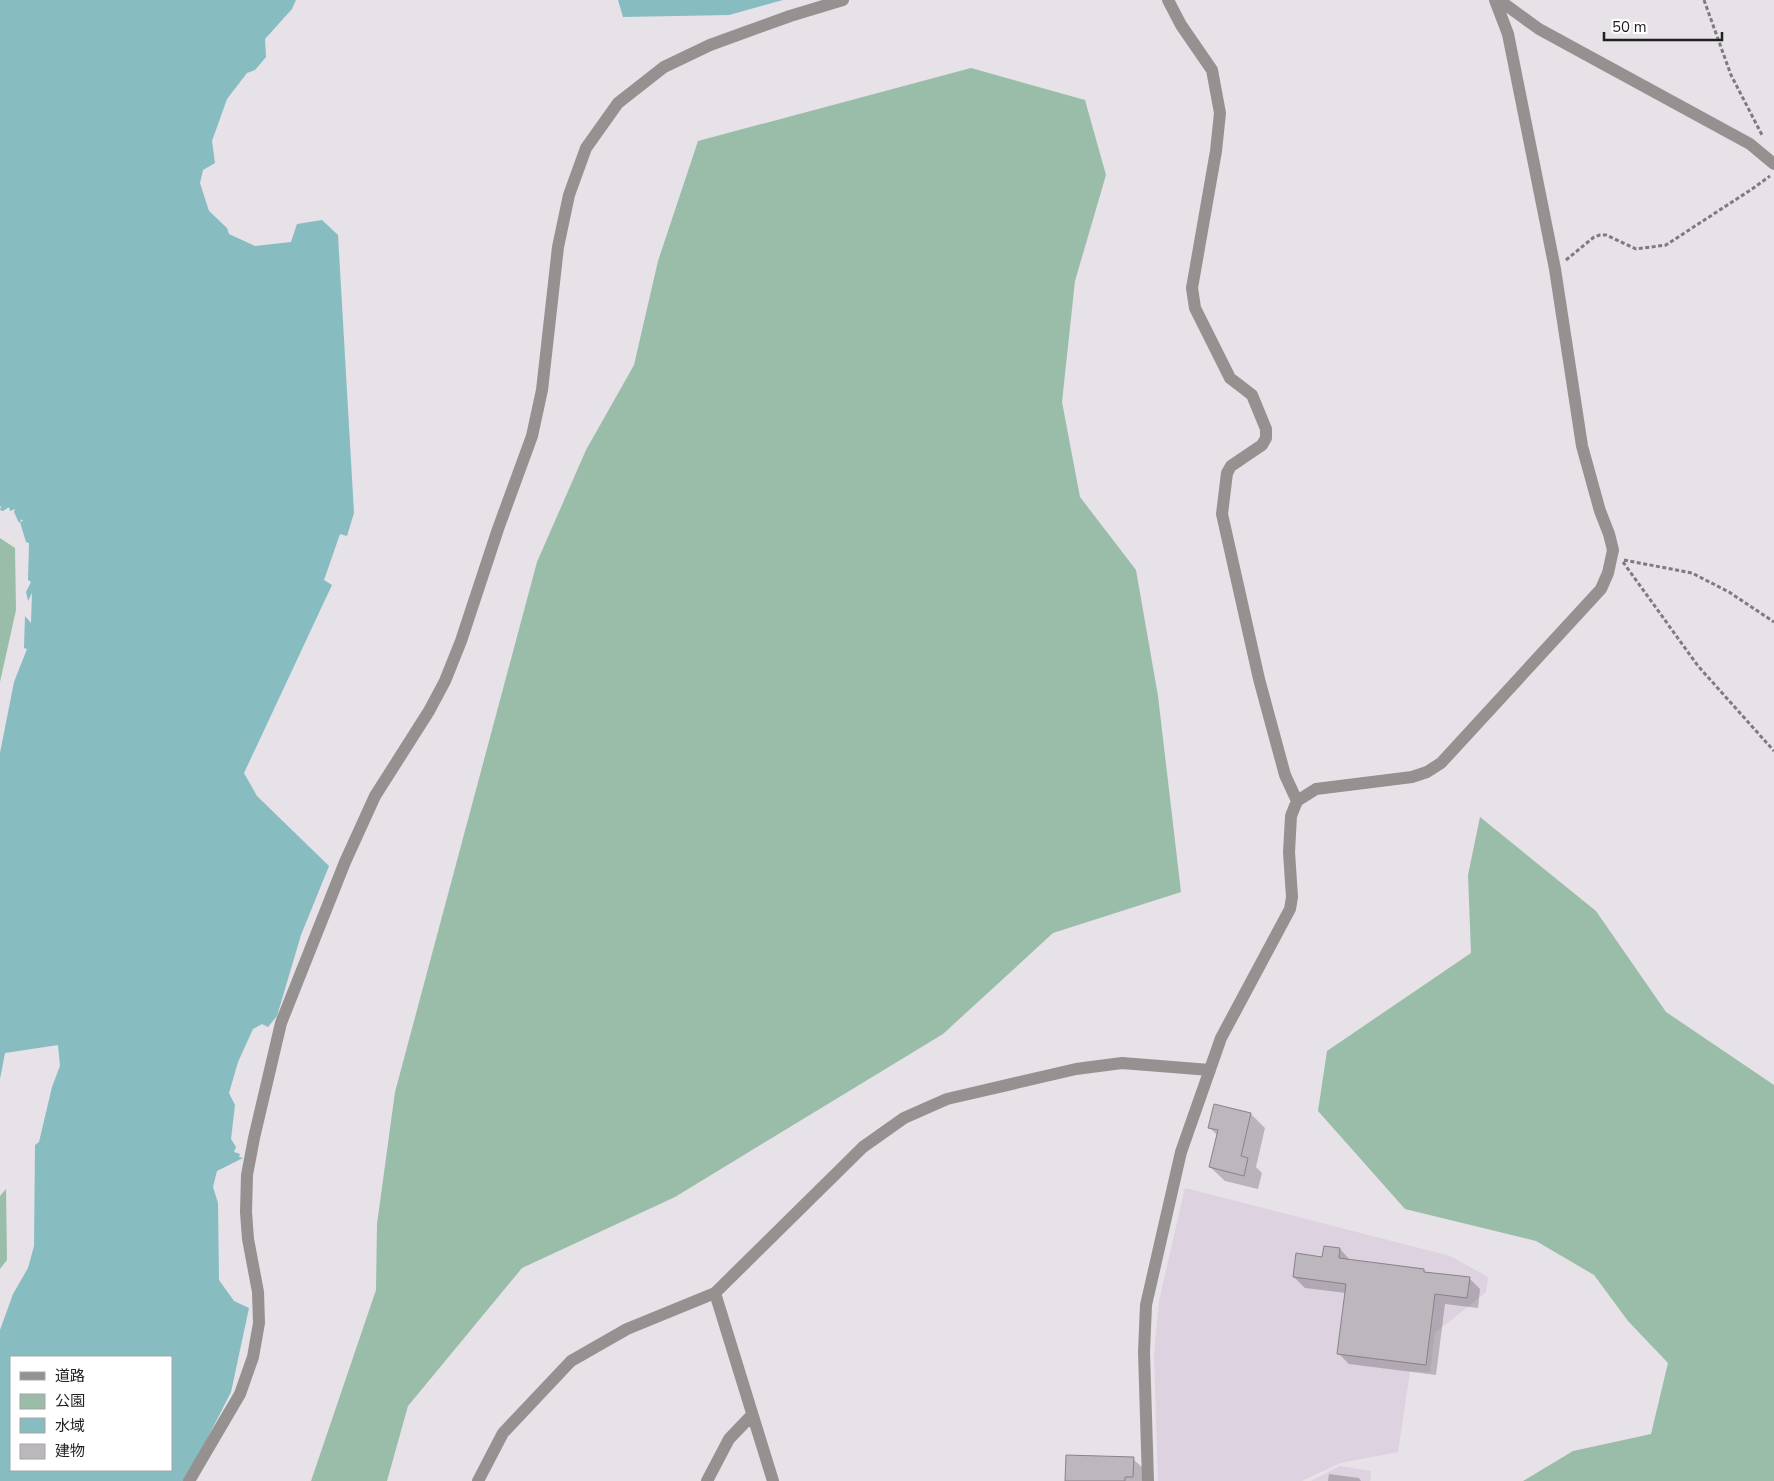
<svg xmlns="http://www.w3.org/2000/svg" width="1774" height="1481" font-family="'Nunito Sans','Noto Sans JP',sans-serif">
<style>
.built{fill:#ddd2df}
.green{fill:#9abdaa}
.water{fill:#87bcc0;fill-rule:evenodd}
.shadow{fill:#0003}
.building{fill:#bcb6bd;stroke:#888289}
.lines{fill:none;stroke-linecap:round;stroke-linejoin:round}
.path{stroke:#7e7a7f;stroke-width:3;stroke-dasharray:4 2.5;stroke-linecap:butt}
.minor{stroke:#959190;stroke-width:12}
</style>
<rect width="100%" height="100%" fill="#e7e1e8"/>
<path class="built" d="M1185 1188 1450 1256 1488 1277 1486 1292 1435 1333 1430 1372 1410 1371 1398 1452 1340 1463 1302 1481H1158L1154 1355 1159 1301Z
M1340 1466 1371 1471 1370 1481H1311Z"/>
<path class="green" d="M971 68 1085 100 1106 175 1075 281 1062 402 1080 497 1136 570 1158 696 1181 892 1053 933 943 1034 675 1197 522 1268 408 1406 387 1481H311L376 1290 377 1224 395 1092 537 562 586 450 634 365 658 261 698 141Z
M0 538 15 548 16 610 0 682Z
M1480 817 1596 911 1666 1012 1774 1085V1481H1523L1573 1451 1651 1434 1668 1363 1628 1321 1594 1275 1536 1241 1405 1209 1318 1111 1327 1051 1471 953 1468 875Z
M6 1189 7 1260 0 1269V1196Z"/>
<path class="water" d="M0 0H296L292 9 265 39 266 57 255 70 247 73 227 99 212 141 215 163 203 170 200 183 209 211 227 228 229 234 255 246 291 242 297 224 322 220 338 235 354 513 347 536 340 534 324 580 332 585 244 773 257 796 329 866 301 935 277 1016 268 1027 262 1024 253 1029 238 1062 229 1093 235 1105 231 1139 236 1147 234 1152 240 1154 239 1157 243 1158 217 1171 213 1187 218 1203 219 1280 234 1301 249 1308 231 1392 199 1455 190 1481H0V1330L13 1294 28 1268 34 1246 35 1145 39 1142 52 1087 60 1066 58 1045 5 1053 0 1079V753L14 682 27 649 24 648 25 616 31 623 32 593 28 601 26 592 31 582 28 580 29 543 26 542 20 522 23 521 22 519 19 523 14 512 15 509 10 511 9 507 3 511 0 510 1 506H0ZM11 1357H171V1470H11Z
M618 0H783L729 15 623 17Z"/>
<path class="shadow" d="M1215 1105 1251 1114 1265 1128 1256 1167 1262 1173 1258 1189 1225 1181 1210 1167 1218 1136 1210 1128Z
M1340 1249 1350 1260 1423 1270 1427 1274 1469 1278 1480 1289 1478 1308 1445 1304 1436 1375 1349 1364 1338 1353 1346 1293 1305 1288 1294 1277Z
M1133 1459 1144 1469 1143 1481H1067Z
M1329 1474 1359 1478 1361 1481H1328Z"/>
<path class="building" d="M1214 1104 1251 1113 1241 1156 1248 1158 1244 1176 1209 1167 1218 1130 1208 1128Z
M1324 1246 1340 1248 1339 1258 1424 1269V1272L1470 1277 1467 1298 1435 1294 1426 1365 1337 1354 1346 1284 1293 1277 1296 1253 1322 1257Z
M1066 1455 1134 1457 1133 1477H1125V1481H1065Z"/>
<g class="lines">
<path class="path" d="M1704 0 1731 75 1762 135
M1566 260 1594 237 1600 235H1606L1636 249 1666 245 1752 189 1770 176
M1624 560 1692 573 1729 592 1774 622
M1623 562 1698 666 1774 751"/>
<path class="minor" d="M1168 0 1181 25 1212 70 1220 113 1216 151 1192 288 1195 308 1230 378 1252 395 1266 429V438L1262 445 1231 466 1227 473 1222 514 1259 679 1285 775 1297 801
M1499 0 1539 29 1750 144 1774 164
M715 1293 773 1481
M189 1481 240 1394 253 1357 259 1323 258 1292 248 1239 246 1212 247 1175 254 1138 281 1023 345 862 375 796 429 711 445 681 461 641 498 529 532 436 542 390 558 247 569 195 586 148 618 103 664 67 710 45 790 16 843 0
M478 1481 503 1433 571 1361 627 1329 715 1293 863 1147 904 1118 947 1099 1076 1069 1122 1063 1210 1070
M707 1481 729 1439 752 1415
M1148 1481 1144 1352 1146 1305 1181 1152 1221 1038 1290 909 1292 897 1289 852 1291 816 1297 801 1316 789 1412 777 1427 772 1441 763 1601 589 1608 573 1613 550 1609 534 1600 511 1582 446 1555 269 1508 34 1495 0"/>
</g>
<rect x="10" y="1356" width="162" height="115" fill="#ffffff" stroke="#a6a5a7"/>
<rect x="20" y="1372" width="25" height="8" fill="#959190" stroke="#a6a5a7"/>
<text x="55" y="1381" font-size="15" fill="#211f22">道路</text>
<rect x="20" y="1394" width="25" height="15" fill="#9abdaa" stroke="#a6a5a7"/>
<text x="55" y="1406" font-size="15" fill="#211f22">公園</text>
<rect x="20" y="1418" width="25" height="15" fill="#87bcc0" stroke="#a6a5a7"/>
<text x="55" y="1431" font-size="15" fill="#211f22">水域</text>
<rect x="20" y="1444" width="25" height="15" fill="#bcb6bd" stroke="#a6a5a7"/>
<text x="55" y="1456" font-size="15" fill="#211f22">建物</text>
<path d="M1604 32v8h118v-8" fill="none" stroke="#211f22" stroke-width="2.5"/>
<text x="1612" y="32" font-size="15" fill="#211f22" stroke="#ffffff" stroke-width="4" paint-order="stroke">50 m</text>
</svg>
